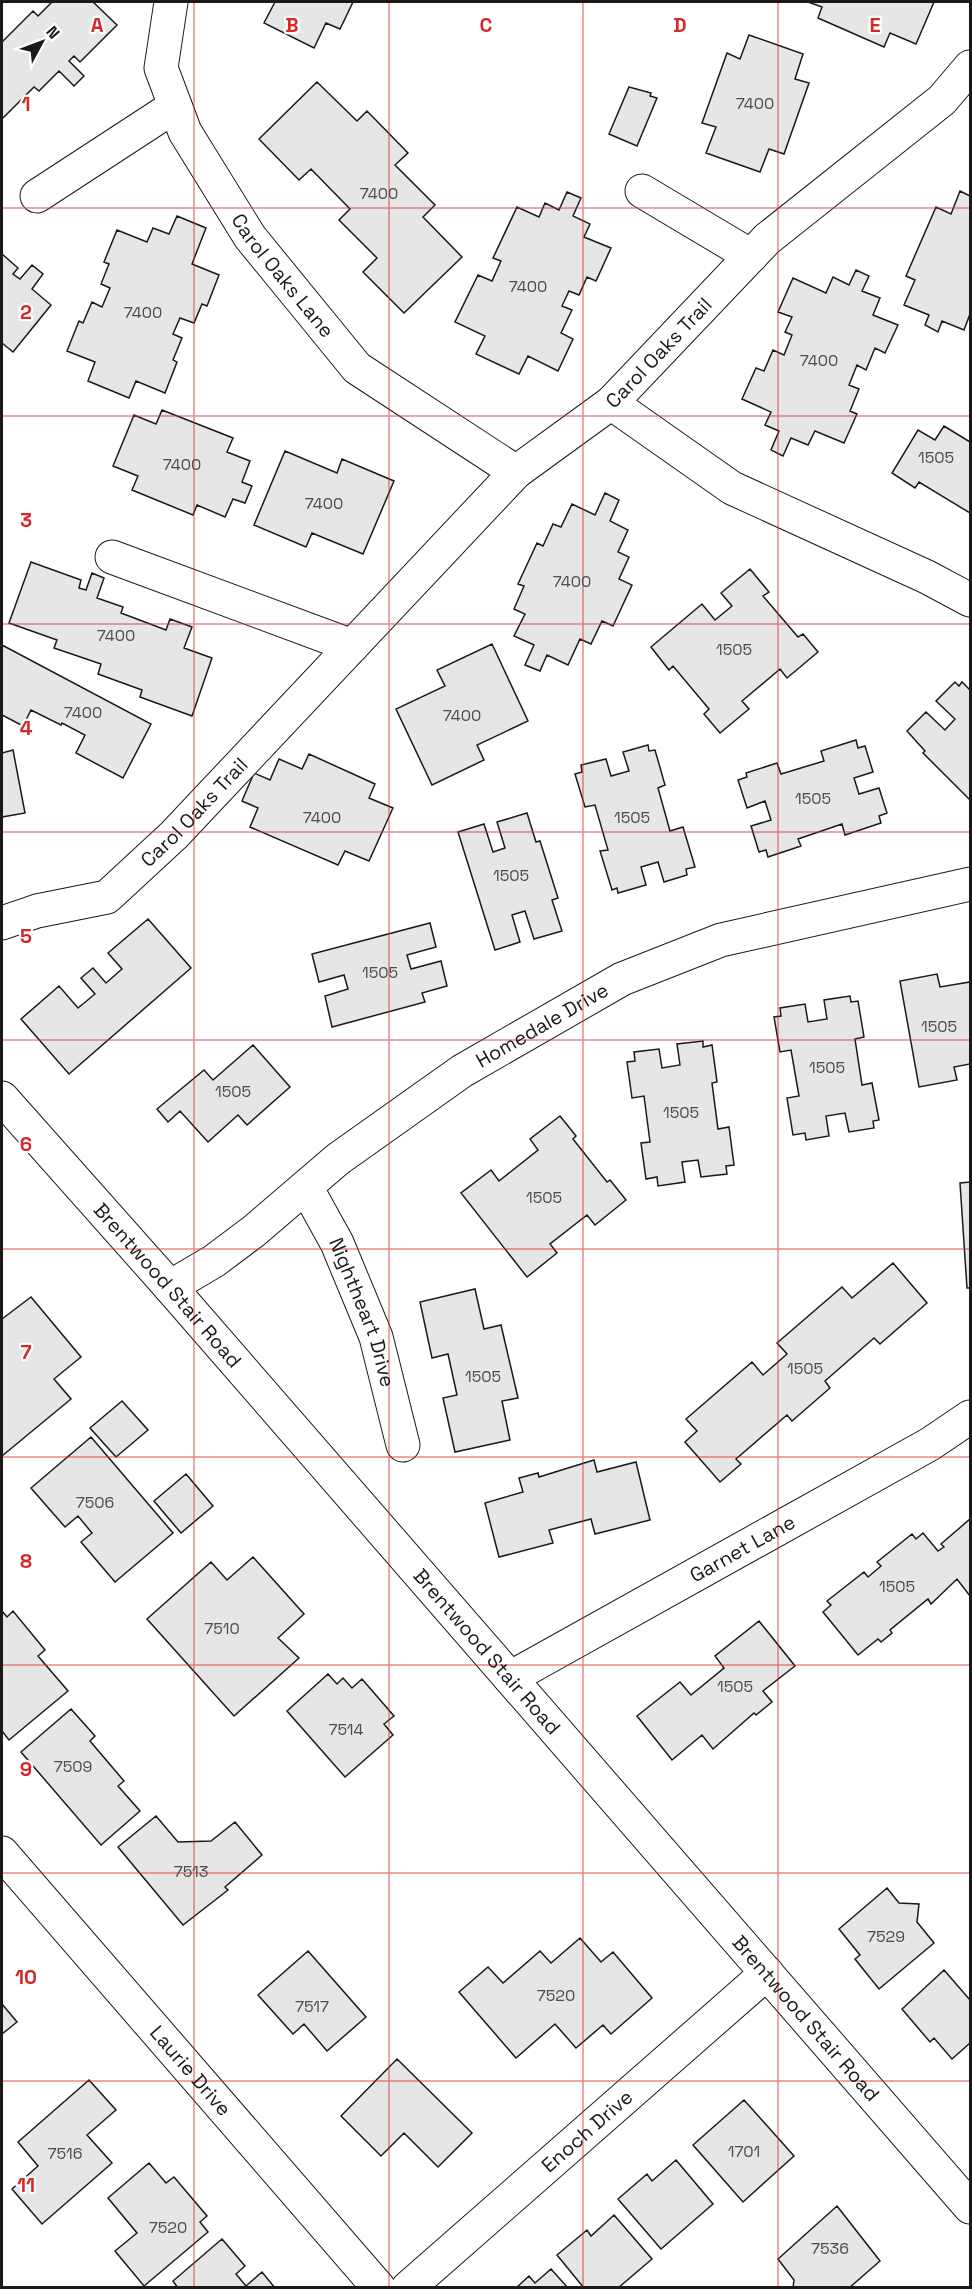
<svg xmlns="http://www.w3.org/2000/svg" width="972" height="2289" font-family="'Space Grotesk',sans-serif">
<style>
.building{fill:#e6e6e6;stroke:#1a1a1a;stroke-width:1.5}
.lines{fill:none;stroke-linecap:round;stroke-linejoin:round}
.minor-casing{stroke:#1a1a1a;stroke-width:35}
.major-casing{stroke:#1a1a1a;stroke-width:35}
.minor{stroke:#fff;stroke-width:33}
.major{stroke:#fff;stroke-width:33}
.grid{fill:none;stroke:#d62828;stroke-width:1.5;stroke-opacity:0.55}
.labels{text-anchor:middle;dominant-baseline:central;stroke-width:4.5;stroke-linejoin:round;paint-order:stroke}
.number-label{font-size:16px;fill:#4d4d4d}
.street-label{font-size:20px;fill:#1a1a1a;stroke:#fff}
.grid-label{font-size:20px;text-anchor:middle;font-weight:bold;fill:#d62828;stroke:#fff;stroke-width:4.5;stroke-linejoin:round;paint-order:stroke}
</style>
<rect width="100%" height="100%" fill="#fff"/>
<path class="building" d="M52 2H93L117 25 80 62 74 56 69 61 84 76 74 86 59 71 39 91 34 87 2 119V42L33 11 38 16Z
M275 2H353L340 29 326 23 314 48 264 23Z
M808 2H934L916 44 890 33 884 47 818 18 822 7Z
M749 35 803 54 795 79 809 83 784 154 769 149 760 172 706 153 716 127 702 123 727 53 740 59Z
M317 82 357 121 367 111 408 153 395 165 435 205 423 217 462 257 404 313 363 272 377 258 339 220 350 209 311 169 299 180 259 139Z
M629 87 651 93 650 96 657 98 637 146 609 134Z
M960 191 970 196V314L964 330 942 321 938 332 925 325 929 315 904 305 915 280 906 276 936 207 951 214Z
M567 192 581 198 573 216 590 224 584 237 611 248 596 281 587 277 579 295 569 291 562 306 572 310 561 333 573 339 558 371 528 356 519 374 476 354 485 336 455 322 478 275 492 281 501 261 493 258 517 207 539 217 545 203 559 210Z
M177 216 206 228 192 264 219 275 207 306 202 304 194 323 180 318 173 334 182 338 173 360 177 362 165 393 136 381 129 398 88 381 95 362 67 351 79 321 83 323 92 302 102 307 110 288 101 284 109 264 104 262 117 230 147 242 153 228 169 234Z
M2 254 18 268 13 274 20 279 32 265 43 274 32 289 51 305 13 352 2 343Z
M856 270 869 276 862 291 880 298 873 315 898 325 885 353 875 348 866 370 857 365 849 385 859 389 850 411 857 414 844 443 815 431 808 445 791 438 783 456 771 450 779 431 765 425 771 412 742 399 756 368 764 371 773 350 784 355 792 335 785 332 792 317 778 312 793 278 826 293 833 277 849 285Z
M162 410 233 438 227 452 250 461 242 482 252 486 245 503 233 499 225 517 197 505 193 515 132 490 138 476 113 466 134 415 156 424Z
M944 426 970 442V513L919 482 915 488 892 473 918 430 935 440Z
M285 451 337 473 342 459 394 481 363 554 312 533 306 547 254 525Z
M605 493 619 500 610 521 628 530 618 552 629 557 619 579 632 585 613 626 602 621 591 644 580 639 568 665 547 655 540 671 525 665 534 645 514 636 525 614 514 609 524 586 518 584 537 543 543 546 553 524 561 527 572 504 595 515Z
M31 562 81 580 79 588 86 590 92 573 104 578 97 598 123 607 121 613 166 630 170 619 192 627 184 648 212 658 192 716 140 697 142 690 98 674 101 664 54 648 57 640 9 623Z
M750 569 769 592 763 596 798 637 803 634 818 652 787 678 780 669 742 701 749 709 720 733 704 714 709 709 673 666 669 670 651 647 702 604 715 620 732 606 721 593Z
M492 644 528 721 477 745 484 760 432 785 396 709 445 686 437 670Z
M2 645 151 724 123 778 76 753 85 735 62 723 61 725 31 710 23 726 2 715Z
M955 682 959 686 962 682 970 690V800L923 753 925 751 907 731 926 712 945 730 955 719 936 701Z
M856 740 858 748 865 746 873 772 854 778 859 794 879 788 887 813 879 816 881 823 845 835 842 824 798 839 801 846 768 857 766 850 759 852 751 826 771 820 765 801 747 808 738 780 747 777 746 773 777 763 781 774 824 761 821 751Z
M648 745 649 751 655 750 665 785 658 788 670 831 683 827 695 867 686 869 687 875 664 882 658 862 641 867 646 885 618 893 617 888 612 890 600 851 608 850 595 805 585 807 575 774 582 772 581 765 606 759 611 776 629 771 623 752Z
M13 750 25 813 2 817V753Z
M309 754 375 784 369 798 393 808 369 861 345 851 338 865 250 827 258 808 242 801 254 773 270 780 279 759 302 769Z
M527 813 536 842 540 841 558 898 552 900 562 931 534 939 525 911 512 915 520 942 495 950 458 832 484 824 493 852 505 848 497 822Z
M148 919 191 968 69 1074 21 1019 59 986 78 1008 95 994 81 978 93 968 106 983 122 969 108 953Z
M430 923 436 947 407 955 411 969 441 961 447 986 422 993 425 1002 332 1027 325 996 348 989 344 975 319 982 312 954Z
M937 974 940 987 970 982V1064L954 1067 957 1080 919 1087 900 981Z
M850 996 851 1002 858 1001 864 1037 855 1039 862 1085 872 1083 879 1120 873 1121 874 1128 849 1132 845 1113 826 1116 829 1136 806 1140 805 1133 793 1135 787 1098 799 1096 791 1050 780 1052 774 1017 781 1016 780 1008 805 1004 808 1022 827 1019 824 1000Z
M703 1041V1047L712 1045 717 1082 712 1083 718 1129 729 1127 734 1165 726 1166 727 1174 701 1177 698 1160 682 1162 685 1182 658 1186 657 1177 646 1179 641 1143 650 1142 644 1096 632 1098 627 1062 635 1061 634 1052 659 1049 662 1068 680 1065 677 1044Z
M253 1045 290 1087 247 1125 238 1115 208 1142 180 1111 168 1122 157 1109 204 1070 213 1080Z
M560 1116 576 1136 573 1139 607 1182 610 1180 626 1200 595 1225 587 1215 550 1244 557 1253 527 1277 461 1193 491 1170 499 1181 538 1150 530 1139Z
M970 1182V1288H967L960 1183Z
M893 1263 927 1303 880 1344 874 1338 825 1381 830 1388 792 1421 787 1415 736 1459 741 1464 720 1482 685 1442 697 1431 686 1419 752 1362 763 1375 787 1354 777 1343 842 1287 852 1298Z
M475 1289 484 1329 501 1325 518 1398 502 1401 510 1440 455 1452 443 1398 457 1395 448 1354 432 1358 420 1302Z
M31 1297 81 1357 54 1379 71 1399 2 1456V1319Z
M122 1401 148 1430 116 1457 90 1428Z
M91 1437 173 1533 115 1582 81 1542 92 1533 78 1516 65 1527 31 1488Z
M594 1460 597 1472 636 1462 650 1520 595 1534 591 1519 549 1530 553 1543 499 1557 485 1503 523 1492 519 1478 538 1473 539 1477Z
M186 1474 213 1506 181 1533 154 1501Z
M970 1519V1596L957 1579 931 1604 928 1599 890 1630 892 1633 881 1642 878 1639 858 1655 823 1612 831 1605 827 1601 864 1572 868 1577 881 1566 877 1562 912 1534 916 1539 923 1533 938 1551 944 1547 941 1544Z
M253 1557 304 1614 278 1638 299 1658 234 1716 147 1619 211 1562 227 1580Z
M2 1611 7 1617 13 1611 45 1650 38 1656 68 1691 9 1740 2 1731Z
M759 1621 795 1666 763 1691 772 1702 756 1715 754 1713 713 1749 702 1735 672 1760 637 1716 680 1682 691 1695 724 1668 715 1656Z
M328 1674 337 1684 343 1678 352 1688 362 1679 394 1716 384 1724 393 1735 345 1777 287 1711Z
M71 1709 95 1736 90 1741 124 1781 118 1786 140 1811 101 1845 21 1752Z
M156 1816 178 1842 211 1841 235 1822 262 1855 225 1887 228 1890 183 1925 118 1847Z
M887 1888 899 1903 919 1904 917 1922 934 1943 879 1989 855 1959 860 1955 839 1929Z
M580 1938 601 1962 613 1952 652 1998 611 2034 603 2025 576 2048 555 2024 516 2058 459 1992 488 1967 503 1983 540 1951 551 1963Z
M308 1951 366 2017 327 2051 304 2024 293 2034 258 1995Z
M944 1970 970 2000V2043L952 2059 934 2038 930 2042 902 2009Z
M2 2004 17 2022 2 2034Z
M397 2059 472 2133 438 2167 404 2133 381 2156 341 2116Z
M89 2080 116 2110 87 2135 112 2163 42 2224 12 2189 38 2166 18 2142Z
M744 2100 794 2156 743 2202 693 2145Z
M676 2160 713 2204 661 2249 618 2199 647 2174 652 2181Z
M149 2163 166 2183 174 2177 207 2216 200 2222 208 2232 144 2286 115 2251 137 2233 108 2198Z
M837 2206 880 2261 849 2288H793L794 2280 778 2259Z
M614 2215 652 2259 618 2288H584L557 2255 587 2230 591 2236Z
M222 2239 245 2266 236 2274 246 2286 262 2272 275 2288H178L173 2281Z
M551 2269 568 2288H516L529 2276 535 2283Z"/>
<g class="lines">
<defs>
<g id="minor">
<path id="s1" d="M171 2 161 68 185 132 250 237 357 368 516 472"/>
<path d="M642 191 751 256"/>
<path d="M37 196 175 106"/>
<path d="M611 403 732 488 927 577 970 600"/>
<path d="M112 557 352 646"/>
<path id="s2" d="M2 923 37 911 107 897 174 835 516 472 611 403 767 239 942 100 970 67"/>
<path id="s3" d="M306 1187 337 1243 376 1337 403 1445"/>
<path id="s4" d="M170 1287 214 1261 254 1231 338 1159 462 1071 622 979 721 940 970 884"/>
<path id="s5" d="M510 1678 930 1444 970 1417"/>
<path id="s6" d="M2 1853 379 2288"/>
<path id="s7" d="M408 2288 767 1973"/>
</g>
<g id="major">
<path id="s8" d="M2 1098 170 1287 970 2207"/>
</g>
</defs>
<use href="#minor" class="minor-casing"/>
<use href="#major" class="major-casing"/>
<use href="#minor" class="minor"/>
<use href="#major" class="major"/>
</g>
<path class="grid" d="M194 2V2288M389 2V2288M583 2V2288M778 2V2288M2 208H970M2 416H970M2 624H970M2 832H970M2 1040H970M2 1249H970M2 1457H970M2 1665H970M2 1873H970M2 2081H970"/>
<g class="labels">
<g class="number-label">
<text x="755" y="103">7400</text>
<text x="379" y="193">7400</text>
<text x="528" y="286">7400</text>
<text x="143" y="312">7400</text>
<text x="819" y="360">7400</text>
<text x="936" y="457">1505</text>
<text x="182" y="464">7400</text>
<text x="324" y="503">7400</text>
<text x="572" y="581">7400</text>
<text x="116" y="635">7400</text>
<text x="734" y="649">1505</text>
<text x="83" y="712">7400</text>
<text x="462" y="715">7400</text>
<text x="813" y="798">1505</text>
<text x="322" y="817">7400</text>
<text x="632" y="817">1505</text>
<text x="511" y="875">1505</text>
<text x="380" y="972">1505</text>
<text x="939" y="1026">1505</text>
<text x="827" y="1067">1505</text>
<text x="233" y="1091">1505</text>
<text x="681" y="1112">1505</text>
<text x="544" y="1197">1505</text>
<text x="805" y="1368">1505</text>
<text x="483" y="1376">1505</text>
<text x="95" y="1502">7506</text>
<text x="897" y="1586">1505</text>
<text x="222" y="1628">7510</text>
<text x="735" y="1686">1505</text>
<text x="346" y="1729">7514</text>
<text x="73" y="1766">7509</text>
<text x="191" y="1871">7513</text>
<text x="886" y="1936">7529</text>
<text x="556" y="1995">7520</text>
<text x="312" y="2006">7517</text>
<text x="744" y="2151">1701</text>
<text x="65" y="2153">7516</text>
<text x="168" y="2227">7520</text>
<text x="830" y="2248">7536</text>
</g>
<g class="street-label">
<text stroke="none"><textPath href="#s1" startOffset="309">Carol Oaks Lane</textPath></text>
<text stroke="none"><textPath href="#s2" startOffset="885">Carol Oaks Trail</textPath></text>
<text stroke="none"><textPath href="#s2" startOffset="230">Carol Oaks Trail</textPath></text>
<text stroke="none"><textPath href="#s4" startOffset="456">Homedale Drive</textPath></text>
<text stroke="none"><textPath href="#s8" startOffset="250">Brentwood Stair Road</textPath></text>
<text stroke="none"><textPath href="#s3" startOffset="138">Nightheart Drive</textPath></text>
<text stroke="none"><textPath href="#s5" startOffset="266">Garnet Lane</textPath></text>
<text stroke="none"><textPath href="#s8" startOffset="736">Brentwood Stair Road</textPath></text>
<text stroke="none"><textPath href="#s8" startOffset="1222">Brentwood Stair Road</textPath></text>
<text stroke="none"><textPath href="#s6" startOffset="288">Laurie Drive</textPath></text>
<text stroke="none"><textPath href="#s7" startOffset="238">Enoch Drive</textPath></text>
</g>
</g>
<g class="grid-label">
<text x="97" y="32">A</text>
<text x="292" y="32">B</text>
<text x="486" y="32">C</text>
<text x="680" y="32">D</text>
<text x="875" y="32">E</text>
<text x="26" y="111">1</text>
<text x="26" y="319">2</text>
<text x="26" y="527">3</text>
<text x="26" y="735">4</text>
<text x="26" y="943">5</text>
<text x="26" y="1151">6</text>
<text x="26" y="1359">7</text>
<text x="26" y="1568">8</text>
<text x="26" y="1776">9</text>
<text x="26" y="1984">10</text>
<text x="26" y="2192">11</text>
</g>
<rect width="972" height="2289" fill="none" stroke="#1a1a1a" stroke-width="6"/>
<g transform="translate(42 42) rotate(49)" stroke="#ffffff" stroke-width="4.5" paint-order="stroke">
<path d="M0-4.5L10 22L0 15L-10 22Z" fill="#1a1a1a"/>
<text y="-9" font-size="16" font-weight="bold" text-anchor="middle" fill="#1a1a1a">N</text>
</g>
</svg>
